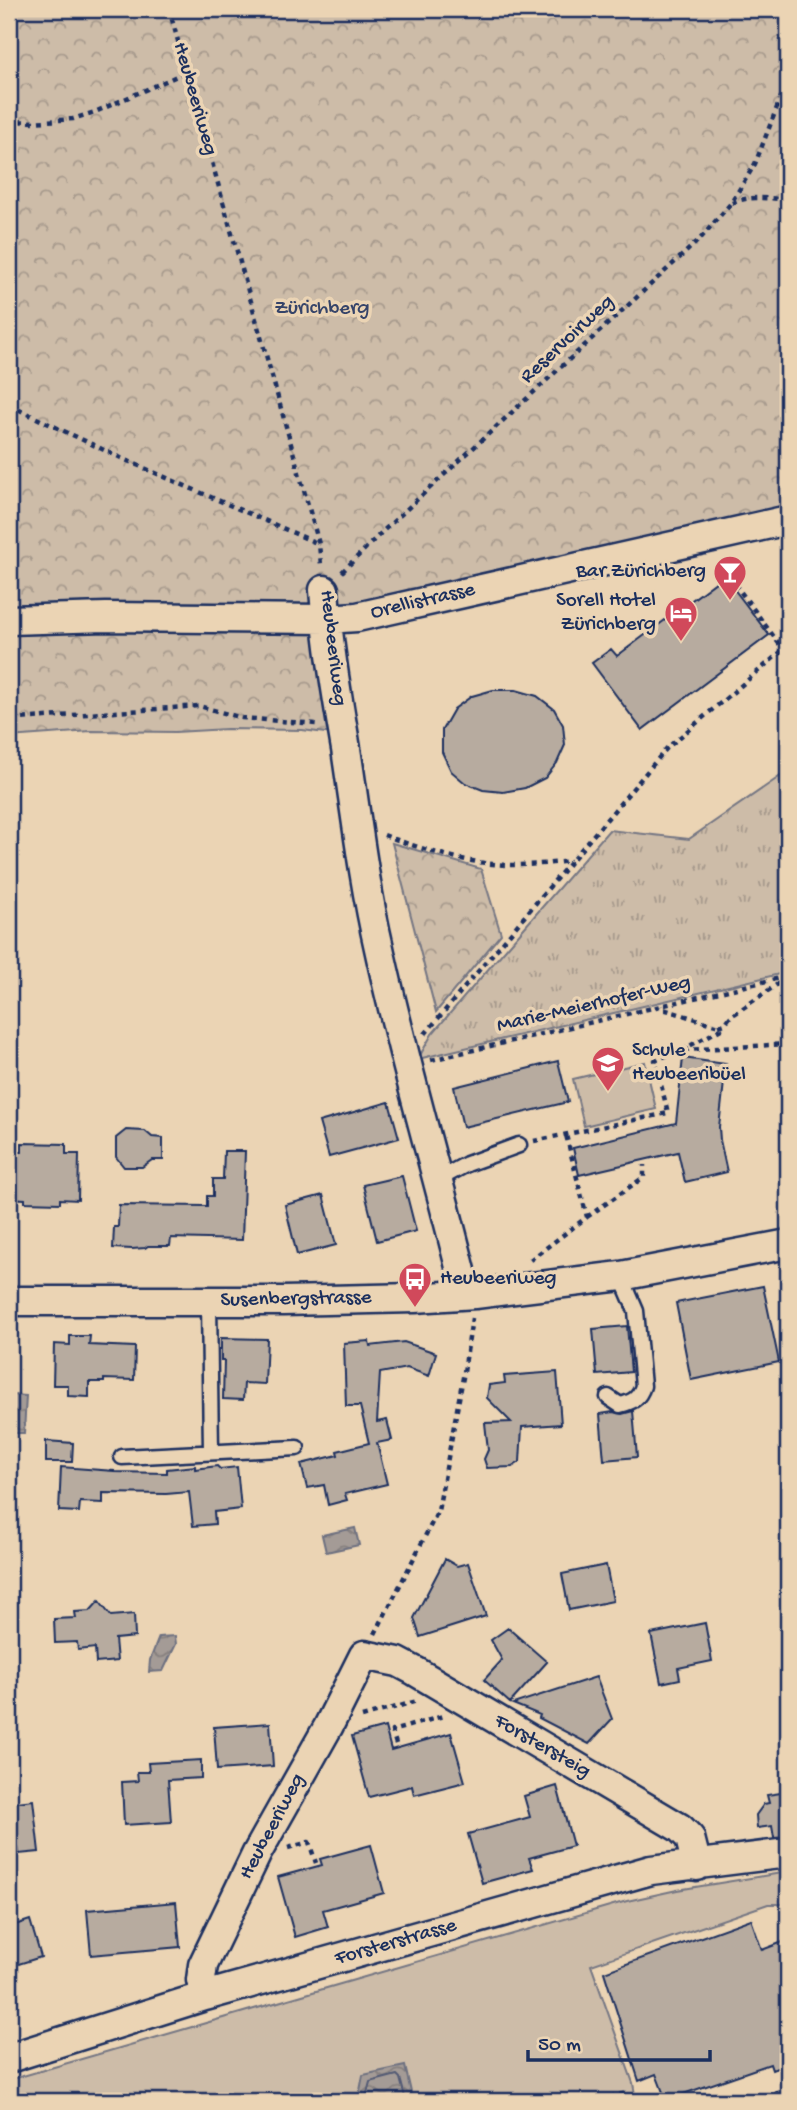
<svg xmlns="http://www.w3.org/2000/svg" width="797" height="2110" font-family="'Gochi Hand',sans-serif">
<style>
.grass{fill:url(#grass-tufts);stroke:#747683;stroke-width:2}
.forest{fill:url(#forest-crowns);stroke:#747683;stroke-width:2}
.garden{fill:#cdbca8;stroke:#747683;stroke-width:2}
.water{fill:url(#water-waves);stroke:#6d7080;stroke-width:2}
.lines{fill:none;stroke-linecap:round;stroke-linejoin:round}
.shore{stroke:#525a74;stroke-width:2}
.building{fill:#b7ab9f;stroke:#1b2f5e;stroke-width:2}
.service-casing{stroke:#1b2f5e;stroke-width:19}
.minor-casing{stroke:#1b2f5e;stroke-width:33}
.path{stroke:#1b2f5e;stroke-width:4.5;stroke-dasharray:5 5;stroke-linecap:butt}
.service{stroke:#ebd4b4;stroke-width:14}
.minor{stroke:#ebd4b4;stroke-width:28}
.labels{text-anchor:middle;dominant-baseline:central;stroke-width:7;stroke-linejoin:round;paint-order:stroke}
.street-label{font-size:21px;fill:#1b2f5e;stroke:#ebd4b4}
.park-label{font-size:21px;fill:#364469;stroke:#ebd4b4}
.poi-label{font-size:21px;fill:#1b2f5e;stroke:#ebd4b4;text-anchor:end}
</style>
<defs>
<pattern id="grass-tufts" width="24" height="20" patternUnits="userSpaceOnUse" patternTransform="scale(1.75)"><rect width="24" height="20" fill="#cdbca8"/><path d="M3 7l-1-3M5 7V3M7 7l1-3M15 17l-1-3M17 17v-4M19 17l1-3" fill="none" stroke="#a6998c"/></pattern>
<pattern id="forest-crowns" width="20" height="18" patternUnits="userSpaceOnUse" patternTransform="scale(1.75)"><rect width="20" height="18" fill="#cdbca8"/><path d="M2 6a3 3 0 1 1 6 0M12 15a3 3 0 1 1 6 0" fill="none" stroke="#a6998c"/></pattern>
<pattern id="water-waves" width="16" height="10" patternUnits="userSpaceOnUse" patternTransform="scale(1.75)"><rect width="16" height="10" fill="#a49b96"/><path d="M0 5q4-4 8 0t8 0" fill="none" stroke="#857f7e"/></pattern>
</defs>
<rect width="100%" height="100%" fill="#ebd4b4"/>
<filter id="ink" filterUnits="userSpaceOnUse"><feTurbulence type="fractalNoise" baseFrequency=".0143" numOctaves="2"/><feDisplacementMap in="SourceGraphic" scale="14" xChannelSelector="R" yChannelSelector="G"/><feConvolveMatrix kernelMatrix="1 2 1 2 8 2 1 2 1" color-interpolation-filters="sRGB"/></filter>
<g filter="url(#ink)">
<path class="grass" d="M788 771V972L418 1059 432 1034 609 830 689 839Z"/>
<path class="forest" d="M9 9H788V511L368 606 303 609 320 647 334 734 302 730 227 729 175 732 91 731 9 737Z
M392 843 481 869 501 934 436 1012Z"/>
<path class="garden" d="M645 1062 656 1109 584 1126 573 1079Z
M788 1872V1904H768L591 1965 633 2083 636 2101H9V2080L627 1901 677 1890Z"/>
<path class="water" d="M11 1395 26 1396 24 1433H9Z
M355 1528 359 1545 326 1552 322 1535Z
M175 1636 176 1644 163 1671 149 1672 150 1660 159 1637Z
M405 2066 413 2101H358L363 2075Z"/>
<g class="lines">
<path class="shore" d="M365 2101 370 2082 397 2075 400 2078 406 2101"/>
</g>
<path class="building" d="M724 576 769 635 642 730 592 663 611 649 617 656Z
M493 690H516L537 696 554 709 563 725 565 745 557 763 545 778 525 788 503 792 483 790 465 783 451 771 442 752V730L454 709 472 696Z
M683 1058 726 1064 719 1127 720 1140 727 1172 685 1182 678 1152 579 1175 573 1148 676 1123Z
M558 1061 568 1102 463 1127 454 1087Z
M389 1102 399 1138 329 1157 319 1122Z
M126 1130 145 1131 152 1137 163 1138V1160H152L142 1167H124L116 1157V1138Z
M22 1143 66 1144V1154H79L78 1200 60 1199V1203L25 1202V1199L9 1198V1152H22Z
M224 1151H245L242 1240 171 1238 170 1246H148L145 1248 132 1249 113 1248 114 1227H118L119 1205 207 1206V1196H213V1179H223Z
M402 1176 416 1231 377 1241 363 1185Z
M323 1195 336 1245 297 1255 285 1205Z
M763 1286 779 1362 691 1380 676 1303Z
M627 1326 631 1372 597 1375 593 1329Z
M70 1336H90L89 1345 135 1347 134 1380 104 1379V1382H89V1397L68 1396V1385H53L54 1344 70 1345Z
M221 1338 267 1339 265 1384 244 1383 243 1400 223 1399 224 1360H221Z
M369 1341 370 1346 404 1342 436 1353 429 1376 407 1368 380 1373 377 1422 387 1420 392 1440 377 1443 387 1484 345 1494 347 1500 328 1505 324 1485 307 1488 301 1464 338 1455 337 1451 369 1443 360 1406H346L344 1343Z
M557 1372 561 1424 522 1427 520 1462 512 1467 487 1468 484 1459 488 1450 485 1423 511 1422 487 1398 489 1385 505 1383 504 1376Z
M633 1411 637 1457 604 1460 600 1414 613 1412 622 1414Z
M46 1441 73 1443 72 1462H46Z
M195 1466V1469L217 1466 220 1469 237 1467 241 1509 214 1512 215 1524 193 1526 189 1492 166 1494 103 1493V1503L80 1502 79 1512 59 1511 61 1467 114 1471V1472L167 1473V1469Z
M445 1559 457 1566 468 1563 486 1616 420 1637 414 1618Z
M606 1565 613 1601 569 1610 562 1574Z
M99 1601 111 1616 134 1614 135 1637 115 1639 117 1661 96 1663 95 1648 78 1650 77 1642 55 1643 54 1619 76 1618 75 1612 90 1611Z
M705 1623 712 1661 678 1668 680 1679 661 1683 651 1634Z
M508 1628 547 1662 510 1703 484 1680 502 1660 491 1640Z
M596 1677 612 1719 589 1744 539 1718 540 1715 513 1704Z
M270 1723 273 1766 217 1770 214 1727Z
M385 1727 391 1750 451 1733 465 1782 414 1795 412 1786 369 1797 352 1736Z
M201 1760V1778L168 1780 171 1822 124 1825 122 1782 138 1781 137 1772H149L148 1763Z
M557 1786 573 1846 529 1858 533 1869 482 1883 468 1834 530 1817 524 1796Z
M788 1792V1837L774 1838 772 1826 757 1828 756 1815 764 1804 769 1803 767 1795Z
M33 1800 39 1852 19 1854 18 1847 9 1848V1803Z
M371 1845 384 1893 323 1910 328 1927 295 1937 278 1877 322 1865 320 1859Z
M176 1902 180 1947 91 1955 87 1910Z
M751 1919 762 1950 788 1940V2064L772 2070 770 2064 666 2100 656 2074 639 2081 604 1972Z
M30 1920 41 1957 9 1967V1927Z"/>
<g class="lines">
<defs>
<path id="service" d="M439 1179 467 1164 519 1145
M209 1302 211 1451
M608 1397 620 1405C633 1402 639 1398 643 1386L636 1311 621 1276
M122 1457 297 1448"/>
<path id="minor" d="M324 590C328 643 337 696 346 749 356 815 364 883 379 948 403 1059 436 1168 463 1279L465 1294
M9 620 106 617 326 619 357 617 788 520
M9 1301H283L415 1298 475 1294 621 1276 788 1244
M205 1996 201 1980 203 1965 257 1853 328 1727 364 1655 398 1662 415 1671 680 1828 690 1838 697 1866
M9 2058 205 1996 651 1870 788 1853"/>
</defs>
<use href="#service" class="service-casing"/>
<use href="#minor" class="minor-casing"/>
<path class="path" d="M169 9 319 544 321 565
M9 121 34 122 73 119 95 112 186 72
M732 203C749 195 770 199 788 199
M9 405 121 458 319 544
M723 568 783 649 788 650
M342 572 382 532 700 239 731 203 755 164 788 79
M9 707 18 719 199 706 242 718 317 724
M384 835C423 850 474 866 516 865 534 865 553 863 571 861
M719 1026 725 1024 730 1017 785 979
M425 1034 667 748 788 646
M684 1050 788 1044
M431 1060 788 976
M534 1141 668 1113 655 1060 682 1050 721 1029 719 1026 663 1009 661 1006
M587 1217 644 1177V1165
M530 1260 587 1217 566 1135
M375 1634 438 1511 464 1372 472 1318
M362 1717 417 1701
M396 1744 392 1731 443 1716
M288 1848 309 1842 316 1863
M590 2101 627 2093 628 2101
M745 2101 766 2097 788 2089"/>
<use href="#service" class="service"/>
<use href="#minor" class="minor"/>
</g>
</g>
<defs>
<symbol id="bar-pin" viewBox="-11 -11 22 30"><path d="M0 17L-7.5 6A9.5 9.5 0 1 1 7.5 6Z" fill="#d1495b" stroke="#ebd4b4"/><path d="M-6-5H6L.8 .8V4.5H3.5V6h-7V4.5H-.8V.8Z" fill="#fff"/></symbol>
<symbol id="hotel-pin" viewBox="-11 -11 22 30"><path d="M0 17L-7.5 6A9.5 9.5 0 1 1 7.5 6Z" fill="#d1495b" stroke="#ebd4b4"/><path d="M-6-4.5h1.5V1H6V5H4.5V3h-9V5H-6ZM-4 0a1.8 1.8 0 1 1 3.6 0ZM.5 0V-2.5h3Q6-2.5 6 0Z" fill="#fff"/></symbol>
<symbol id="school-pin" viewBox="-11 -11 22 30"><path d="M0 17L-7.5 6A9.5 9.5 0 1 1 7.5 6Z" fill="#d1495b" stroke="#ebd4b4"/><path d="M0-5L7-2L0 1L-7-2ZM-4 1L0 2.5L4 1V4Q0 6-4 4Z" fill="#fff"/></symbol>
<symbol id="bus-pin" viewBox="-11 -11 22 30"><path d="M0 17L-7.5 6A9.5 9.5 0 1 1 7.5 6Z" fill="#d1495b" stroke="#ebd4b4"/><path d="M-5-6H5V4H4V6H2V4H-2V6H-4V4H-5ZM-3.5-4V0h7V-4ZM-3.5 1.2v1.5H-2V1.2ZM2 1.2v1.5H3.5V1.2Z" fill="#fff"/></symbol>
</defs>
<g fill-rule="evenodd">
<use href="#bar-pin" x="711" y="553" width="38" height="52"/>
<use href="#hotel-pin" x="662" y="594" width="38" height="52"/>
<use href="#school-pin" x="589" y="1044" width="38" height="52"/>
<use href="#bus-pin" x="396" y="1260" width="38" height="52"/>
</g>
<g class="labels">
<g class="street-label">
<text transform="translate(194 99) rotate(74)">Heubeeriweg</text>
<text transform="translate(568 340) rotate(-43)">Reservoirweg</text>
<text transform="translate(423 602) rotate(-13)">Orellistrasse</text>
<text transform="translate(332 648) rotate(83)">Heubeeriweg</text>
<text transform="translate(594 1005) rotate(-13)">Marie-Meierhofer-Weg</text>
<text transform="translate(296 1300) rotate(-1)">Susenbergstrasse</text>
<text transform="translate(542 1747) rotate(30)">Forstersteig</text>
<text transform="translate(273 1827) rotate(-62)">Heubeeriweg</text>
<text transform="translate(396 1943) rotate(-16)">Forsterstrasse</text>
</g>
<g class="park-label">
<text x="322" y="309">Zürichberg</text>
</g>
<g class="poi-label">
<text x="706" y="572">Bar Zürichberg</text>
<text x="656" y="601">Sorell Hotel<tspan x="656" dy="24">Zürichberg</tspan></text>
<text x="632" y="1051" text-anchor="start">Schule<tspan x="632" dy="24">Heubeeribüel</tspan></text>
<text x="440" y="1279" text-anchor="start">Heubeeriweg</text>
</g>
</g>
<rect width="797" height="2110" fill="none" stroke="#ebd4b4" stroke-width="35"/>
<rect x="18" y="18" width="762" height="2075" fill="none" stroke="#1b2f5e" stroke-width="2.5" filter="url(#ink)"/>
<path d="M528 2050v10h182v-10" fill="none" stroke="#1b2f5e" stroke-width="3.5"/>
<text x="538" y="2050" font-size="21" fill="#1b2f5e" stroke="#ebd4b4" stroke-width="5" paint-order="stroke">50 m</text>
</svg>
